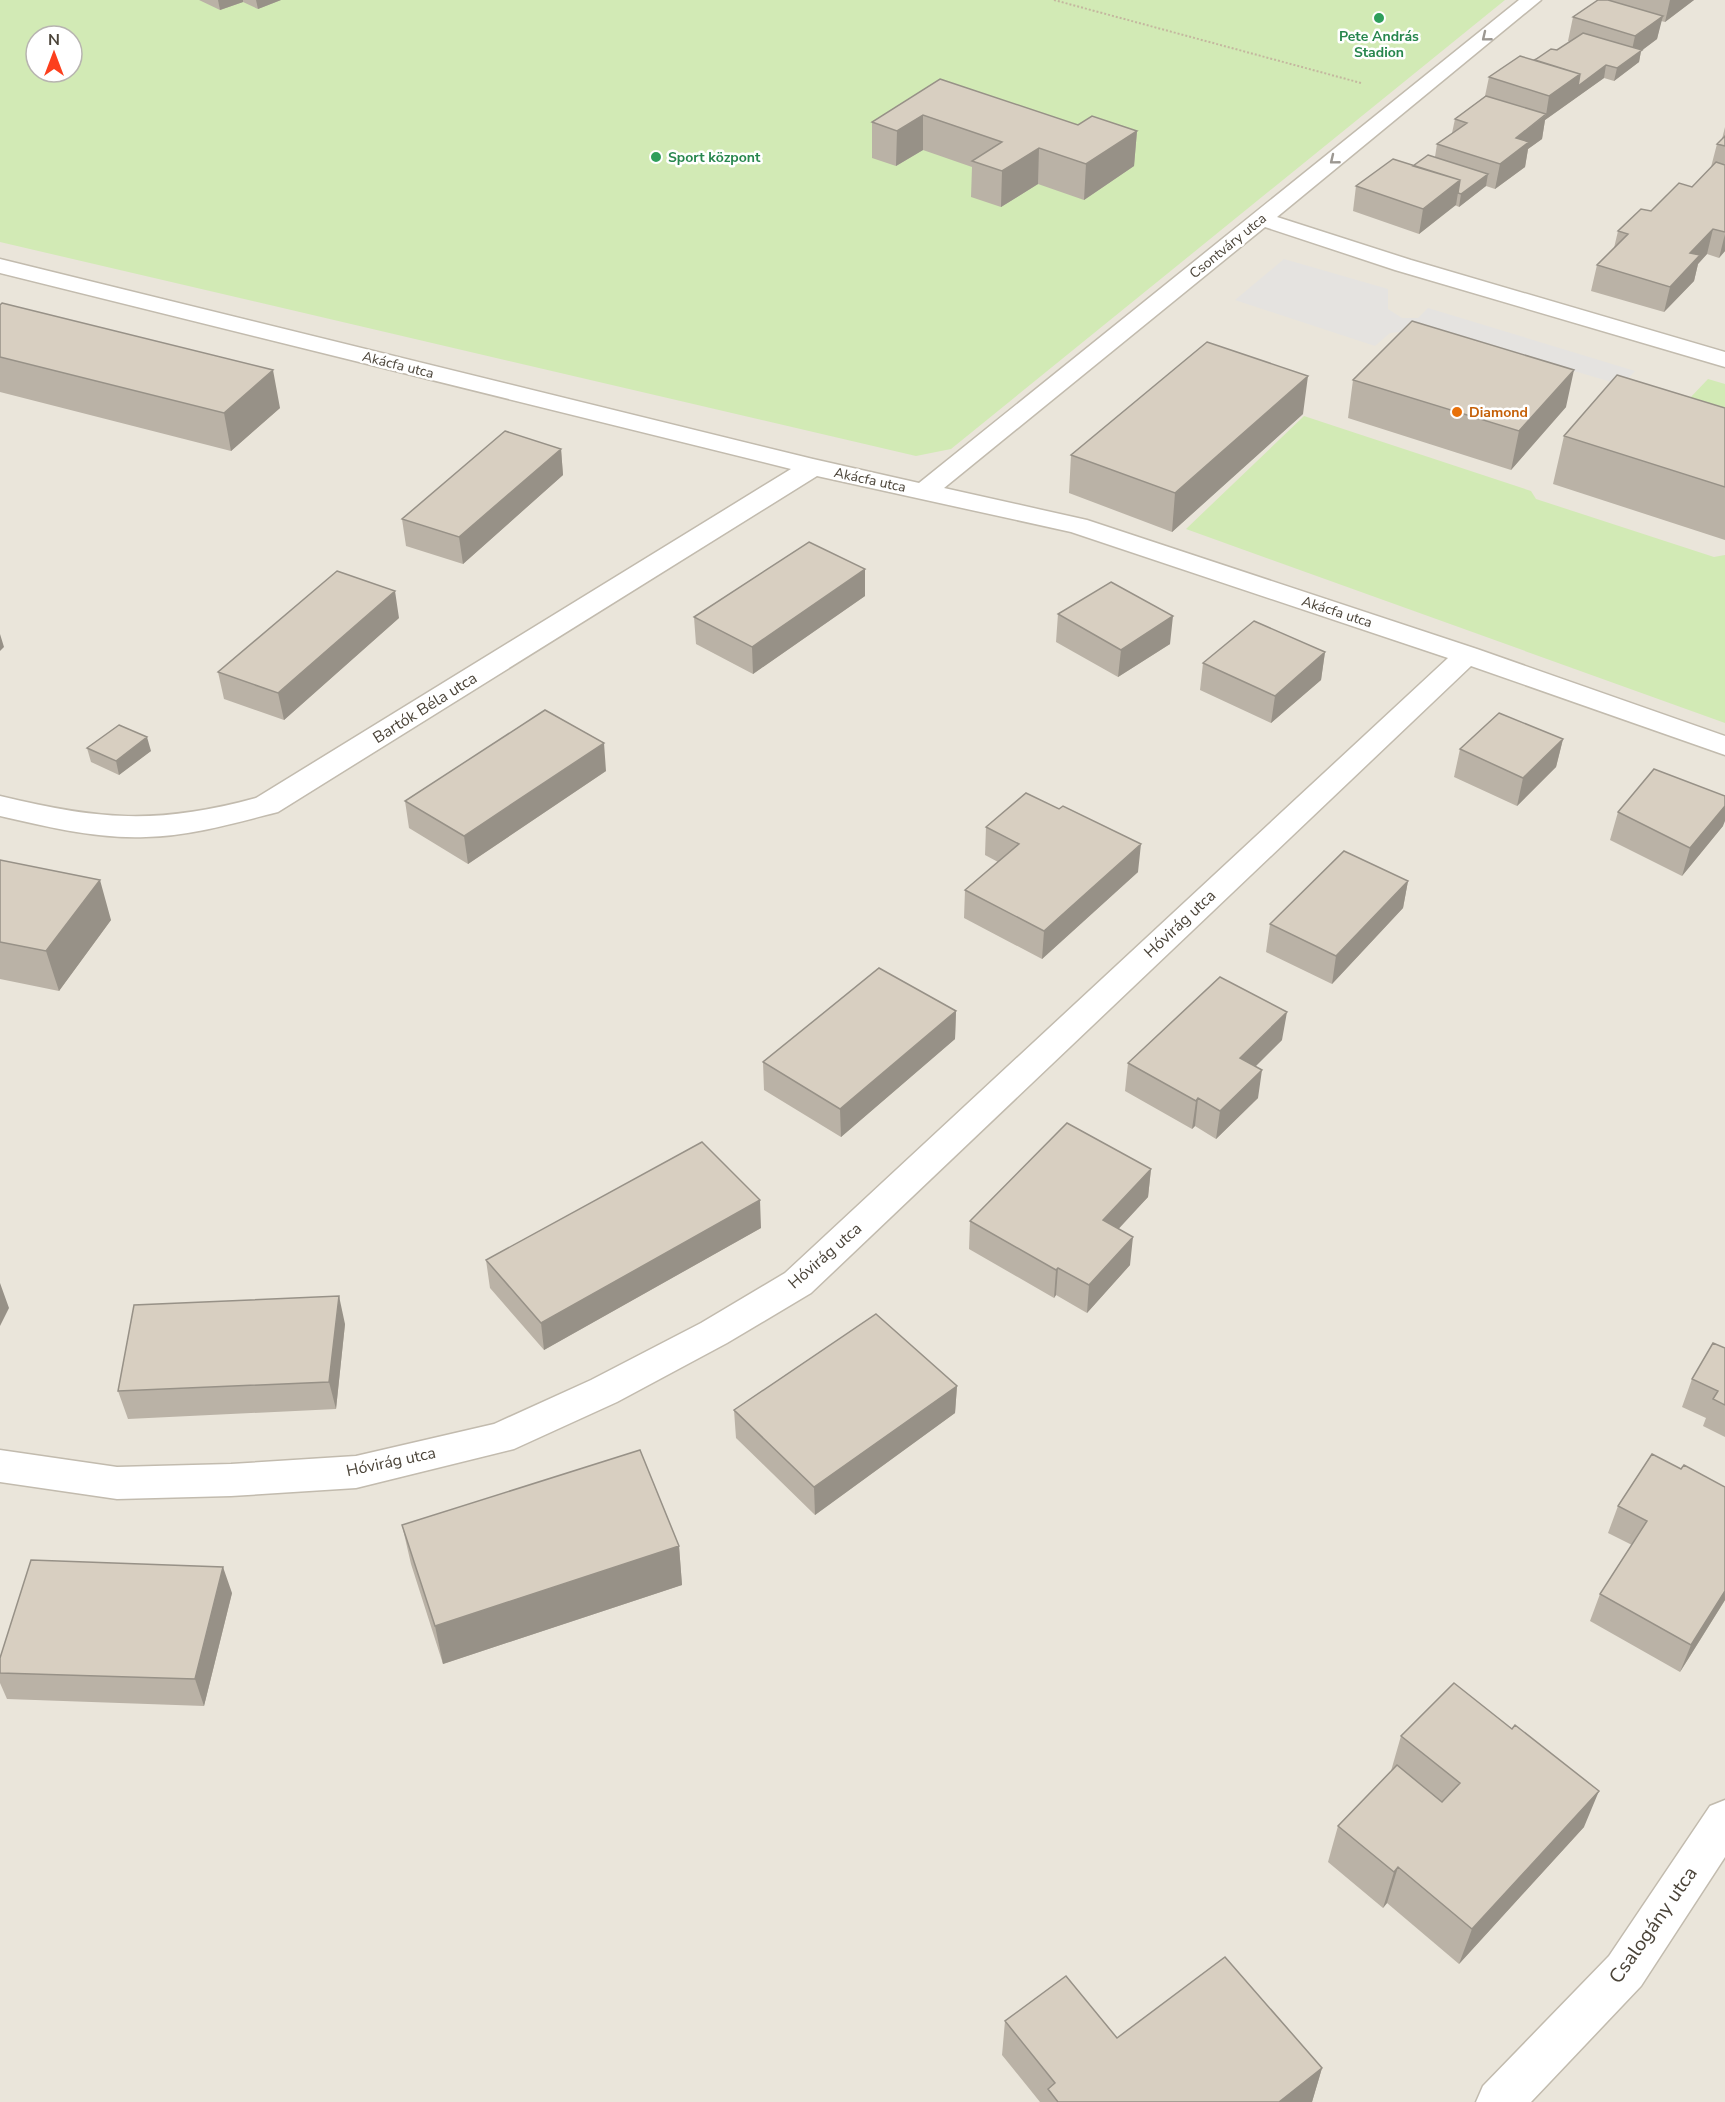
<svg xmlns="http://www.w3.org/2000/svg" width="1725" height="2102" font-family="'Nunito Sans',sans-serif">
<style>
.residential{fill:#eae5da;fill-rule:evenodd}
.green{fill:#d2eab5;fill-rule:evenodd}
.parking{fill:#e5e3e0}
.lines{fill:none;stroke-linecap:round;stroke-linejoin:round}
.minor-casing{stroke:#c2bbae;stroke-width:3}
.path{stroke:#c4b79f;stroke-width:2;stroke-dasharray:2 2;stroke-linecap:butt}
.minor{fill:#fff;fill-rule:evenodd}
.wall{fill:#bab2a6}
.shaded-wall{fill:#979187}
.building{fill:#d8cfc1;stroke:#979187;stroke-width:1.5}
.oneway{stroke:#9c9892}
.leisure-dot{fill:#2e9e5b;stroke:#fff;stroke-width:2}
.food-dot{fill:#e8710a;stroke:#fff;stroke-width:2}
.labels{text-anchor:middle;dominant-baseline:central;stroke-width:5;stroke-linejoin:round;paint-order:stroke}
.far-leisure-label{font-size:14px;font-weight:bold;fill:#27864d;stroke:#fff}
.far-street-label{font-size:14px;fill:#4b4439;stroke:#fff}
.far-food-label{font-size:14px;font-weight:bold;fill:#c56008;stroke:#fff;text-anchor:start}
.street-label{font-size:16px;fill:#4b4439;stroke:#fff}
.near-street-label{font-size:20px;fill:#4b4439;stroke:#fff}
</style>
<rect width="100%" height="100%" fill="#f6f3ec"/>
<path class="residential" d="M0 0H1725V2102H0ZM36 36H72V72H36Z"/>
<path class="green" d="M0 0H1505L951 449 916 456 0 242ZM36 36H72V72H36Z
M1708 379 1725 384V412L1689 399Z
M1304 416 1531 491 1536 499 1714 557 1725 555V723L1186 529Z"/>
<path class="parking" d="M1284 259 1388 289V309L1402 318H1418L1428 308 1635 371 1622 385 1430 329 1390 333 1375 346 1235 300Z"/>
<g class="lines">
<defs>
<path id="minor" d="M1519 0H1541L1277 217 1411 260 1725 352V367L1395 270 1265 227 944 488 1087 520 1477 649 1725 736V755L1471 666 811 1293 727 1343 617 1402 514 1449 356 1488 231 1496 117 1499 0 1482V1450L117 1467 231 1464 356 1456 494 1424 591 1380 701 1323 785 1273 1448 658 1071 532 817 476 278 812C235 823 191 836 146 837 97 839 48 827 0 816V796C99 820 157 825 256 798L791 469 0 273V259L813 459 919 483Z
M1725 1800V1857L1641 1986 1531 2102H1476L1483 2086 1609 1956 1710 1806Z"/>
</defs>
<use href="#minor" class="minor-casing"/>
<path class="path" d="M1054 0 1361 83"/>
<use href="#minor" class="minor"/>
</g>
<path class="wall" d="M199 0H281L258 9 243 2 220 10Z
M1598 0H1694L1665 22 1661 21 1657 39 1641 51 1639 62 1614 81 1604 78 1545 120 1542 139 1528 149 1525 167 1495 189 1486 186 1459 207 1455 205 1419 234 1353 211 1356 186 1413 166 1435 157 1437 144 1452 133 1455 119 1485 96 1489 77 1557 50 1570 42 1568 41 1573 17Z
M940 79 1078 125 1137 131 1134 166 1084 200 1038 184 1001 207 971 197 972 167 923 150 896 166 872 158V122Z
M1725 127V251L1719 258 1707 254 1698 264 1694 281 1664 312 1591 291 1597 265 1614 248 1618 231 1692 187 1711 167 1717 144 1722 139Z
M0 305 280 408 231 451 0 392Z
M1353 380 1566 407 1511 470 1348 418Z
M1725 408V540L1553 484 1564 436Z
M1303 414 1172 532 1069 493 1071 455Z
M561 449 563 475 463 564 406 546 402 519Z
M865 596 753 674 696 644 694 617Z
M1058 614 1170 644 1118 677 1056 642Z
M399 618 284 720 224 699 218 672Z
M1325 652 1321 680 1271 723 1200 690 1203 663Z
M1563 739 1556 767 1517 806 1454 777 1460 749Z
M87 748 151 751 119 775 91 762Z
M606 771 468 864 409 828 405 801Z
M1059 809 1138 872 1042 959 964 918 965 890 998 862 985 855 986 827Z
M1618 812 1723 826 1682 876 1610 840Z
M0 860 111 920 59 991 0 979Z
M1408 881 1403 908 1332 984 1266 952 1270 924Z
M956 1011 955 1039 841 1137 764 1090 763 1062Z
M1282 1040 1255 1066 1258 1098 1216 1139 1195 1126 1192 1129 1125 1091 1128 1063Z
M1151 1169 1148 1197 1118 1228 1130 1265 1087 1313 1056 1295 1054 1298 969 1249 970 1221Z
M761 1228 544 1350 490 1288 486 1260Z
M345 1324 336 1409 128 1419 118 1391Z
M1725 1348V1437L1703 1426 1706 1418 1682 1407 1692 1379Z
M957 1386 955 1413 815 1515 736 1438 734 1410Z
M1652 1454 1725 1600 1680 1672 1590 1621 1600 1594 1632 1545 1608 1533 1618 1506Z
M402 1525 679 1546 682 1585 443 1664 411 1564Z
M232 1593 204 1706 7 1699 0 1683V1658Z
M1401 1736 1584 1827 1459 1964 1387 1903 1383 1908 1328 1862 1338 1826 1391 1771Z
M1005 2021 1117 2038 1322 2068 1312 2102H1040L1002 2055Z"/>
<path class="shaded-wall" d="M218 0H243V2L220 10Z
M256 0H281L258 9Z
M1670 0H1694L1665 22Z
M1663 16 1657 39 1641 51 1639 62 1614 81 1617 68 1630 59 1635 36Z
M1606 65 1604 78 1545 120 1542 139 1528 149 1525 167 1495 189 1500 164 1516 138 1546 115 1549 96 1580 74Z
M923 115V150L896 166 897 131Z
M1137 131 1134 166 1084 200 1086 164Z
M1039 148 1038 184 1001 207 1002 171Z
M1488 174 1486 186 1459 207 1461 194Z
M1460 180 1456 205 1419 234 1423 209Z
M1713 229 1707 254 1698 264 1694 281 1664 312 1670 287 1690 253Z
M1725 234V251L1719 258Z
M273 370 280 408 231 451 224 413Z
M1574 370 1566 407 1511 470 1519 431Z
M1308 376 1303 414 1172 532 1175 493Z
M561 449 563 475 463 564 459 537Z
M865 569V596L753 674 752 647Z
M395 591 399 618 284 720 278 693Z
M1173 616 1170 644 1118 677 1121 650Z
M0 634 4 647 0 651Z
M1325 652 1321 680 1271 723 1275 696Z
M147 737 151 751 119 775 116 761Z
M1563 739 1556 767 1517 806 1523 778Z
M604 743 606 771 468 864 464 836Z
M1725 806V821L1723 826 1682 876 1690 848Z
M1141 844 1138 872 1042 959 1044 931Z
M100 880 111 920 59 991 46 951Z
M1408 881 1403 908 1332 984 1336 956Z
M956 1011 955 1039 841 1137 840 1109Z
M1287 1012 1282 1040 1236 1086 1240 1058Z
M1262 1070 1258 1098 1216 1139 1220 1111Z
M1198 1098 1195 1126 1192 1129 1196 1101Z
M1151 1169 1148 1197 1101 1248 1103 1220Z
M760 1200 761 1228 544 1350 541 1323Z
M1133 1237 1130 1265 1087 1313 1089 1285Z
M1058 1268 1056 1295 1054 1298 1056 1270Z
M0 1283 9 1308 0 1326Z
M339 1296 345 1324 336 1409 329 1382Z
M957 1386 955 1413 815 1515 814 1487Z
M679 1546 682 1585 443 1664 435 1626Z
M223 1567 232 1593 204 1706 195 1679Z
M1725 1591V1600L1680 1672 1691 1645Z
M1599 1791 1584 1827 1459 1964 1472 1929Z
M1398 1867 1387 1903 1383 1908 1394 1872Z
M1322 2068 1312 2102H1279Z"/>
<path class="building" d="M1598 0H1608L1663 16 1635 36 1573 17Z
M1583 33 1642 50 1617 68 1606 65 1578 86 1580 74 1535 60 1551 49 1557 50Z
M1520 56 1580 74 1549 96 1489 77Z
M940 79 1078 125 1092 116 1137 131 1086 164 1039 148 1002 171 972 161 1002 142 923 115 897 131 872 122Z
M1486 96 1546 114 1516 138 1529 142 1500 164 1437 144 1467 123 1455 119Z
M1725 136V146L1717 144Z
M1428 155 1488 174 1461 194 1458 193 1460 180 1413 166Z
M1393 159 1460 180 1423 209 1356 186Z
M1716 162 1725 165V232L1713 229 1690 253 1700 255 1670 287 1597 265 1628 234 1618 231 1641 209 1651 211 1679 183 1692 187Z
M2 303 273 370 224 413 0 357V305Z
M1412 321 1574 370 1519 431 1353 380Z
M1207 342 1308 376 1175 493 1071 455Z
M1617 375 1725 408V487L1564 436Z
M505 431 561 449 459 537 402 519Z
M809 542 865 569 752 647 694 617Z
M337 571 395 591 278 693 218 672Z
M1111 582 1173 616 1121 650 1058 614Z
M1254 621 1325 652 1275 696 1203 663Z
M545 710 604 743 464 836 405 801Z
M1499 713 1563 739 1523 778 1460 749Z
M119 725 147 737 116 761 87 748Z
M1654 769 1725 796V806L1690 848 1618 812Z
M1026 793 1059 809 1063 806 1141 844 1044 931 965 890 1019 844 986 827Z
M1344 851 1408 881 1336 956 1270 924Z
M0 860 100 880 46 951 0 942Z
M879 968 956 1011 840 1109 763 1062Z
M1220 977 1287 1012 1240 1058 1262 1070 1220 1111 1198 1098 1196 1101 1128 1063Z
M1067 1123 1151 1169 1103 1220 1133 1237 1089 1285 1058 1268 1056 1270 970 1221Z
M702 1142 760 1200 541 1323 486 1260Z
M339 1296 329 1382 118 1391 134 1305Z
M876 1314 957 1386 814 1487 734 1410Z
M1713 1343 1725 1348V1405L1713 1399 1718 1391 1692 1379Z
M640 1450 679 1546 435 1626 402 1525Z
M1652 1454 1681 1469 1684 1465 1725 1487V1591L1691 1645 1600 1594 1647 1521 1618 1506Z
M31 1560 223 1567 195 1679 0 1673V1658Z
M1454 1683 1512 1729 1515 1725 1599 1791 1472 1929 1398 1867 1394 1872 1338 1826 1397 1765 1442 1802 1460 1783 1401 1736Z
M1225 1957 1322 2068 1279 2102H1058L1048 2089 1055 2083 1005 2021 1066 1976 1117 2038Z"/>
<defs><path id="oneway-chevron" d="M-2-3.5L2.5 0L-2 3.5" fill="none" stroke-width="1.6" stroke-linecap="round" stroke-linejoin="round" transform="scale(1.5)"/></defs>
<g class="oneway">
<use href="#oneway-chevron" transform="translate(1486 37) rotate(141)"/>
<use href="#oneway-chevron" transform="translate(1334 160) rotate(141)"/>
</g>
<g class="leisure-dot">
<circle cx="1379" cy="18" r="6"/>
<circle cx="656" cy="157" r="6"/>
</g>
<circle class="food-dot" cx="1457" cy="412" r="6"/>
<g class="labels">
<g class="far-leisure-label">
<text x="1379" y="36">Pete András<tspan x="1379" dy="16">Stadion</tspan></text>
<text x="668" y="157" text-anchor="start">Sport központ</text>
</g>
<g class="far-street-label">
<text transform="translate(1228 246) rotate(-39)">Csontváry utca</text>
<text transform="translate(398 365) rotate(14)">Akácfa utca</text>
<text transform="translate(870 480) rotate(12)">Akácfa utca</text>
<text transform="translate(1337 612) rotate(18)">Akácfa utca</text>
</g>
<g class="far-food-label">
<text x="1469" y="412">Diamond</text>
</g>
<g class="street-label">
<text transform="translate(425 708) rotate(-32)">Bartók Béla utca</text>
<text transform="translate(1180 924) rotate(-43)">Hóvirág utca</text>
<text transform="translate(825 1256) rotate(-41)">Hóvirág utca</text>
<text transform="translate(391 1462) rotate(-12)">Hóvirág utca</text>
</g>
<g class="near-street-label">
<text transform="translate(1653 1925) rotate(-55)">Csalogány utca</text>
</g>
</g>
<g transform="translate(54 54)"><circle r="28" fill="#ffffff" stroke="#b7b4b0" stroke-width="1.5"/>
<path d="M0-4.5L10 22L0 15L-10 22Z" fill="#fc3f1d"/>
<text y="-9" font-size="16" font-weight="bold" text-anchor="middle" fill="#4b4439">N</text>
</g>
</svg>
